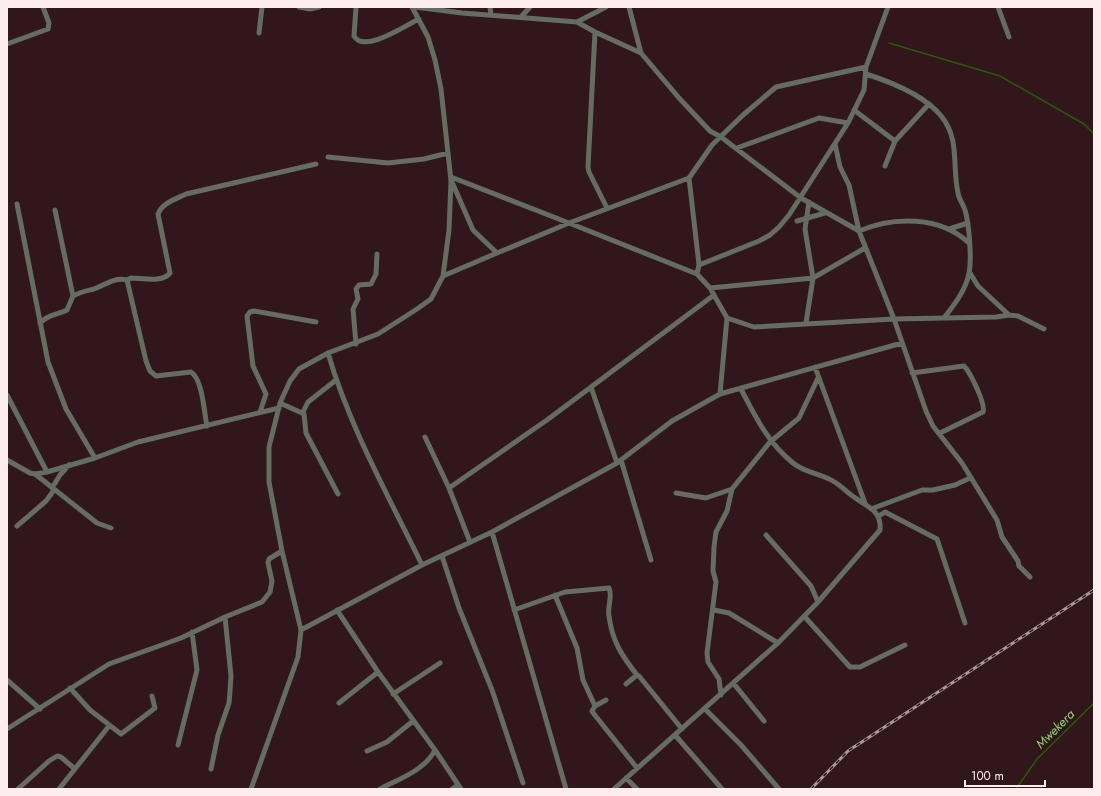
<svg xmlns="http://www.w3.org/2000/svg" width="1101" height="796" font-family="Jost,sans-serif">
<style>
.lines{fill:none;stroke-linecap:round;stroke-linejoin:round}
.stream{stroke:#2a5907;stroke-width:1.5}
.minor{stroke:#656d62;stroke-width:5}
.rail-casing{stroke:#ad999c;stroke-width:3}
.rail{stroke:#31161b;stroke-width:1.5;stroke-dasharray:4.5;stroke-linecap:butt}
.labels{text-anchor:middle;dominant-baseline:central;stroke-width:3;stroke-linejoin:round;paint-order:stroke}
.water-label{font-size:13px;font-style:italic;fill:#92d471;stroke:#31161b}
</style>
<rect width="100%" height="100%" fill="#31161b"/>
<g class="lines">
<path class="stream" d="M889 43 1000 76 1084 124 1094 134
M1016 789 1037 759 1094 703"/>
<path class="minor" d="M299 7 310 9 319 7
M356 7 354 36C364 54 406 25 419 19
M415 7 462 13 577 22 595 32 641 53 679 98 710 131 721 137 801 198 859 231
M490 7 491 15
M629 7 641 53
M998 7 1009 37
M521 17 530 7
M577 22 606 7
M595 32 588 167 589 172 607 208
M259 33 262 7
M7 44 48 29 49 23 43 7
M866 74C891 82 925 95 942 117 960 140 952 167 958 193 959 199 963 204 965 210 969 223 972 259 969 273 966 290 954 305 944 318
M854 110 895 141
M835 144 840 167 849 185 859 231 894 319 926 411 933 426 962 463 997 520 1002 537 1018 561 1019 566 1030 577
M737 148 819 118 848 123
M328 157 388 163 424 159 448 153
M885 166 895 141 928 105
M451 177 569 223 689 178
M452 182 473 230 497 253 569 223 697 274 710 288 727 318 754 327 894 319 996 317 1009 315 1018 316 1044 329
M17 204 48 362 66 409 95 458
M55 210 73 296
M797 221 825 213
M949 229 968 223
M859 231C894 216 940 216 969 243
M699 265 689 178 712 145 743 115 776 87 866 67
M970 273 978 286 1009 315
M697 274 699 265 759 241 770 235 779 227 789 215 848 123 864 90 866 67 888 7
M443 276 497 253
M710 288 813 278 865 248
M40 323C48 314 57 315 67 310L73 296C80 292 86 291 94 289 106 285 113 277 127 280
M806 323 813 278 805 229 809 202
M356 344 353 309 358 299 356 289 359 285 371 284 376 274 377 254
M328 353C349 426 389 497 422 565
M815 367 865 503
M912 373 964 366C970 372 986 404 983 412L940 433
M591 387 617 463
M720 394 902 343
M7 395 47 472
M280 403 304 414 306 433 338 494
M260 412 266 394 253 366 247 316 250 312 254 311 316 322
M303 412 308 402 336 380
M207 426C204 413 203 380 191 372L156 376 150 371 146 361 127 280 131 278C142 278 163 283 170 273L158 214C162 203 176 199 186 194L316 164
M425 437 449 488
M7 460 30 473 35 474 47 472 95 458 138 442 279 408
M621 460 651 560
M35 474 97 523 111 528
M52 488 60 475 69 465
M676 493 706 498 732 489
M871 509 922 490H933L955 485 970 478
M879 516 885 512 937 539 965 623
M17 526 46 501 54 490
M492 532 566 789
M766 535 811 586 818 602
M470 542 449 488 547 420 714 295
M442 556 459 608 492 690 523 783
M555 595 577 648 583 680 595 706 592 711 594 714 637 768
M337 610 378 672 435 750 461 789
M514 610 565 592 609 588C613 595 607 608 609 616 612 641 622 656 637 675
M714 610 729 613 778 643
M804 616 850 667H860L905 645
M301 630 422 565 492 532 617 463 672 421 720 394 727 318
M7 680 40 709
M626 684 637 675 639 676 682 729
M734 684 764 721
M70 688 90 710 121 734 155 708 152 696
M393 694 440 663
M721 695 719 679 708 662 707 653 716 582 713 571 714 547 716 532 727 511 732 489 770 442 799 418 818 378
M339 703 378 672
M595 706 606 700
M705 709 741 745 779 789
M7 729 109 664 181 638 225 617 262 602 270 592 272 581 268 563 269 559 282 551
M675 735 722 789
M178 745 197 670 192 632
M367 751 387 742 413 721
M211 769 218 735 229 703 230 691 231 676 225 617
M626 778 637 789
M18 789 49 761 57 756 61 757 75 769
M59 789 109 726
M251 789 298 657 301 630 282 551 269 482V447L280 403 290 381 299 369 328 353 378 334 417 309 431 299 443 276 449 230 451 181 441 89 435 60 428 37 412 7
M380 789C399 779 425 770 435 750
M452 789 458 785
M614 789 778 643 818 602 880 530C882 510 867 507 854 497 845 491 839 483 829 479 817 473 804 472 793 463 768 443 755 416 741 389"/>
<defs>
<path id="rail" d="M811 789 848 751 1094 590"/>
</defs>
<use href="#rail" class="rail-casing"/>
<use href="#rail" class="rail"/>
</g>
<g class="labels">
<g class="water-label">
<text transform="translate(1055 729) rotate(-45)">Mwekera</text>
</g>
</g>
<rect width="1101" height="796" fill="none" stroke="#fdedef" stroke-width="16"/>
<path d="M965 780v6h80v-6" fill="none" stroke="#fdedef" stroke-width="2"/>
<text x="971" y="780" font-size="12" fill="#fdedef" stroke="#31161b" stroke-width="3" paint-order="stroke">100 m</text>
</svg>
